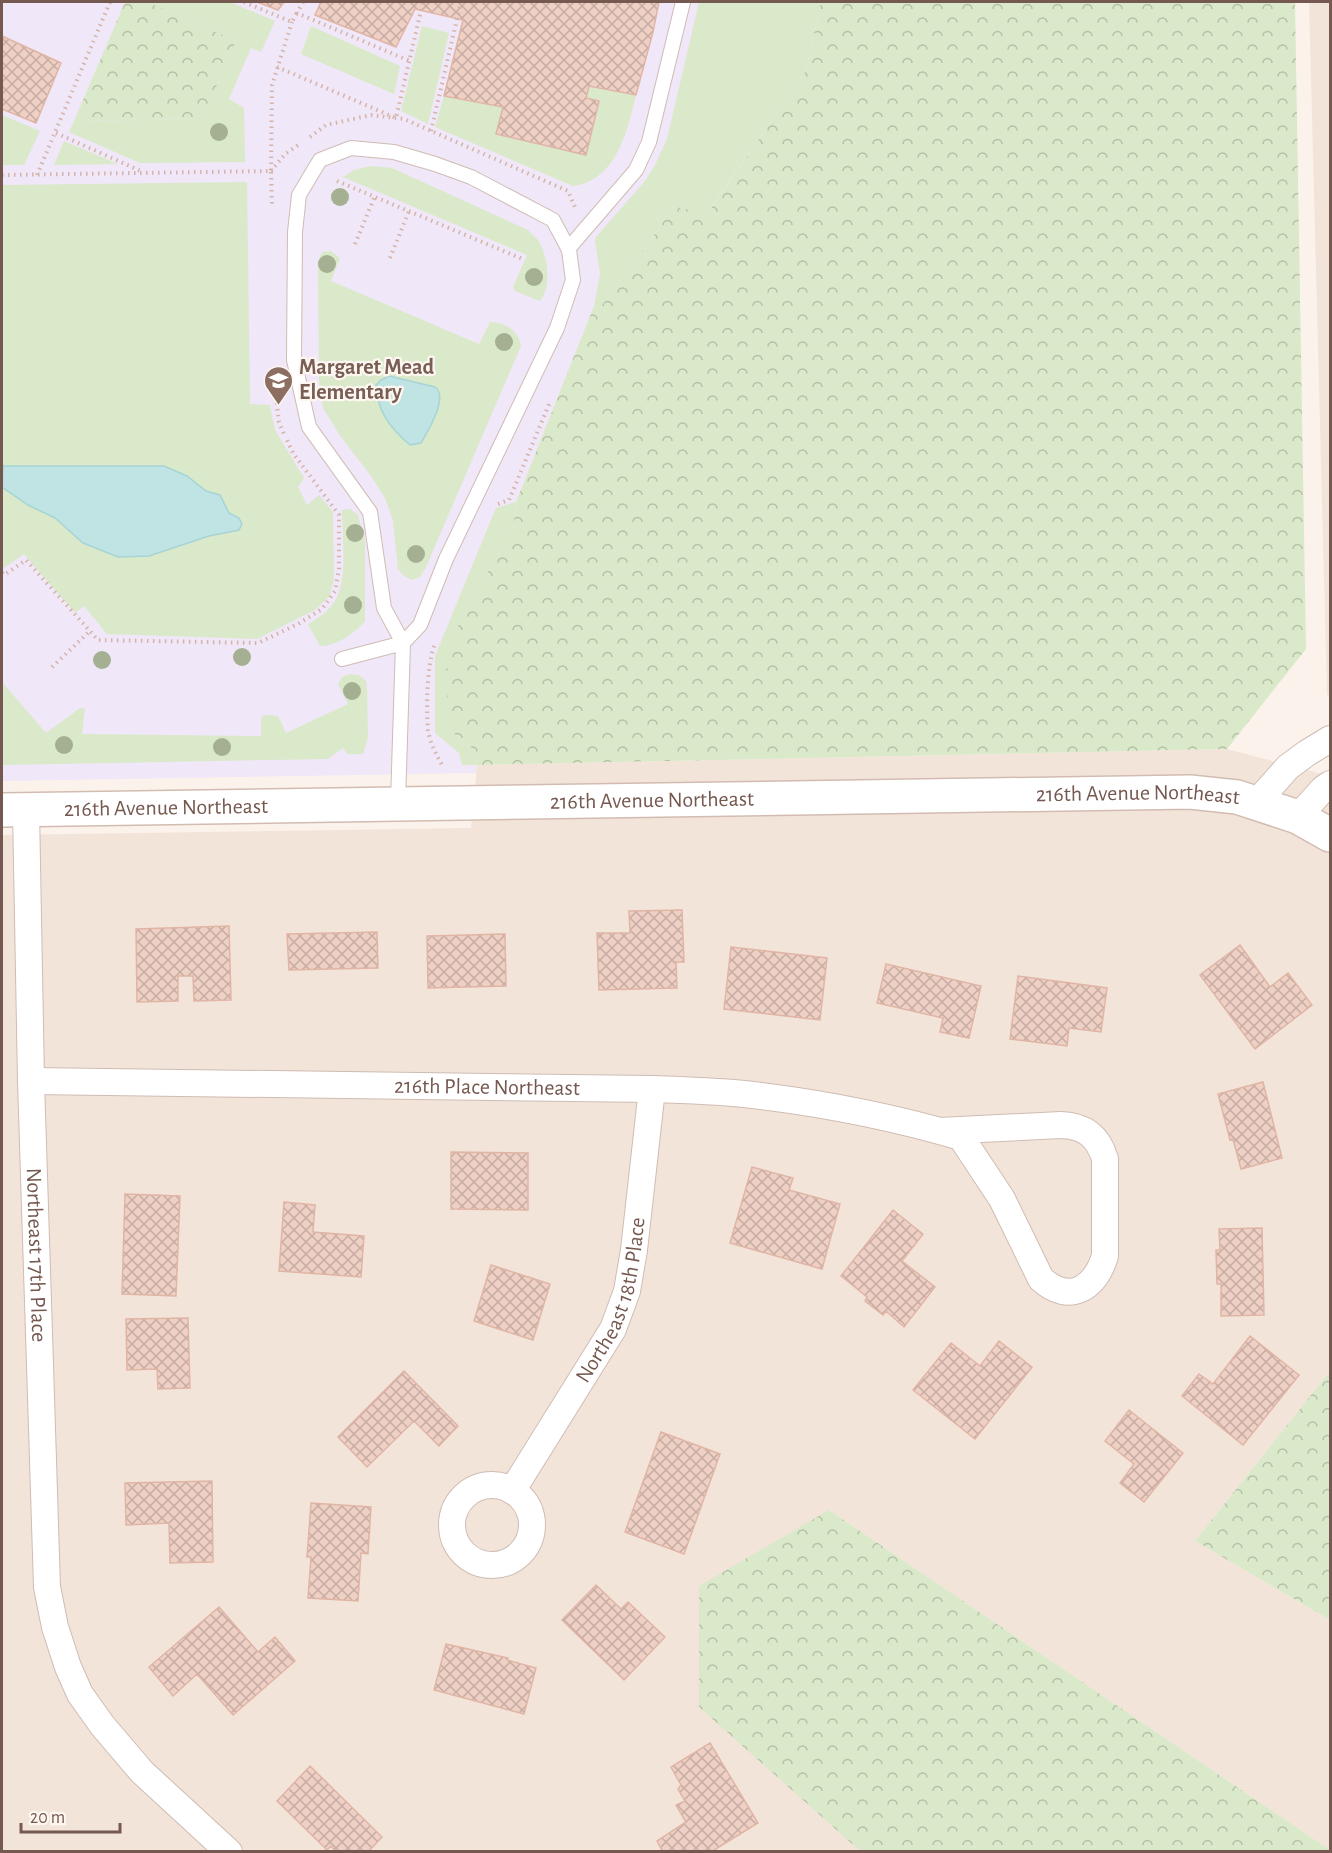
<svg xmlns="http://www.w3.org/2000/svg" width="1332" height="1853" font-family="'Alegreya Sans',sans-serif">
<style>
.residential{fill:#f3e4da}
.education{fill:#f0e7f8}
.grass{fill:#dae9c9}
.forest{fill:url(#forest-crowns)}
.water{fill:#c0e3e4;stroke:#a7d4d6;stroke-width:1.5}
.building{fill:url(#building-cross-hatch);stroke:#e1b5a5;stroke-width:1.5}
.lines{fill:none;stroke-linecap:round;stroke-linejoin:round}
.lane-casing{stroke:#cfbcb3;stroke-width:16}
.street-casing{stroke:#cfbcb3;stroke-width:28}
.secondary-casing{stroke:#d2bcb1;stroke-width:36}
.path{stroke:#d5b3a7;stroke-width:4;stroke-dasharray:1.5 4.5;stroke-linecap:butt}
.lane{stroke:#fff;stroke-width:14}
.street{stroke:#fff;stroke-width:26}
.secondary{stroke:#fff;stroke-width:33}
.tree{fill:#a4b091}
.labels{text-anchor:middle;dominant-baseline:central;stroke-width:4.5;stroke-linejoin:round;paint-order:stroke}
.education-label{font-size:22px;font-weight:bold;fill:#785e54;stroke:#fef7f1;text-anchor:start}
.street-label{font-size:22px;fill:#75584f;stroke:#fef7f1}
</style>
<defs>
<pattern id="forest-crowns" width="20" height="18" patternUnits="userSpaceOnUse" patternTransform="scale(1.5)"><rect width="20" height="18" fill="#dae9c9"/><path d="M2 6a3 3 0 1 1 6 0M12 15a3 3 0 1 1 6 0" fill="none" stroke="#b5c0a6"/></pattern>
<pattern id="building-cross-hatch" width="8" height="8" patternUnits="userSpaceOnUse" patternTransform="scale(1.5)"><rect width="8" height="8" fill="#efd0c4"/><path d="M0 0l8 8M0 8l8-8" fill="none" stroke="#c6aca2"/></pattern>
</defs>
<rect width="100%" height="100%" fill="#fbf3eb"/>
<path class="residential" d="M1309 2H1330V695H1327Z
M1227 749 1330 776V1371L1195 1541 1330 1620V1850L829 1510 851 1843 860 1851H2V835L471 828 477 765Z"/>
<path class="education" d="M2 2H821L806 71 706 215 673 206 658 230 600 308 594 307 516 502 514 520 508 544 495 560 448 729 472 748 477 765 476 773 2 781Z"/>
<path class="grass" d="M147 2H230L275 21 261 52 251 48 229 99 244 108 245 162 140 163 69 132 74 121 202 119 236 41Z
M699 2H821L806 71 706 215 673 206 658 230 600 308 594 306 600 274 595 241 596 237 645 181 655 165 667 139Z
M311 26 400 66 394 94 301 54Z
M422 26 449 33 428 124 401 111Z
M589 86 636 95C628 130 616 181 573 186L435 127 444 96 503 107 496 134 586 154V98Z
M2 115 40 131 24 165H2Z
M64 141 118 164 54 165Z
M371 166 392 168 528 230C531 233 535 237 538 240 548 255 552 287 540 301L515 291 513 287 527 255 343 177 354 170Z
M247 182 250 404 270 405 275 430 304 478 298 487 307 505 319 495 333 512 334 580 329 597 315 610 257 639 107 634 84 606 75 613 24 554 4 568 2 566V185Z
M331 251 340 258 331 281 479 344 490 322C505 322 519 331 521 346L426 567 420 577 412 580 404 576 398 569 393 520 385 498 371 476 341 437 323 408 319 380 318 261 322 252Z
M516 502 514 520 508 544 495 560 460 619 448 729 472 748 477 765H462L459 753 435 733V656L496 508Z
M350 509 358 515 365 541V621C355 633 337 646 320 646L308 624C319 618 330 610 336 599 348 576 342 536 342 510Z
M350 674 359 675 366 681 367 689 368 738 363 754H347L343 748 328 759 2 765V682L46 733 80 708H85L82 734 261 736V719L264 715 278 716 286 733 348 704 338 684 342 677Z"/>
<path class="forest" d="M125 2H147L236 41 202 119 74 121Z
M821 2H1295L1306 649 1227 749 477 765 472 748 448 729 446 671 460 619 495 560 508 544 514 520 516 502 594 306 600 308 658 230 673 206 707 214 806 71Z
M1330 1371V1620L1195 1541Z
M829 1510 1330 1850V1851H860L699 1707V1586Z"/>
<path class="water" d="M389 376 435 387C449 397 428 431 421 443L410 445C390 428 377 411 376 385L381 380Z
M3 466H164L187 476 206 491 220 495 229 513 239 518 242 524 239 530 209 536 149 556 118 557 83 543 55 518 28 505 2 487Z"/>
<path class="building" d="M257 2H284L278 10Z
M321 2H659L653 32 636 95 589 86 586 98 599 101 586 155 496 134 503 107 444 96 463 20 415 9 396 47 315 15Z
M2 36 61 63 36 123 2 109Z
M682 910 684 962H676L677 988 599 990 597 933H630L629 911Z
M229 926 231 1000 194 1001 193 976H178V1001L137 1002 136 929Z
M377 932 378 968 289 970 287 934Z
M505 934 506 986 428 988 427 936Z
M1240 945 1270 987 1288 973 1312 1005 1255 1049 1200 975Z
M731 947 827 958 820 1020 724 1009Z
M886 964 981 986 969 1038 940 1032 943 1018 877 1003Z
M1018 976 1107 988 1101 1032 1069 1028 1067 1046 1010 1039Z
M1263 1082 1282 1158 1241 1169 1233 1139 1230 1140 1218 1094Z
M451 1152 528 1153V1210L451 1209Z
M752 1167 793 1178 789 1190 840 1204 822 1269 730 1243Z
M125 1194 180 1196 176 1296 122 1294Z
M284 1202 315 1205 313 1232 364 1236 361 1277 279 1271Z
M893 1210 923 1234 902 1261 935 1287 904 1327 886 1311 883 1315 865 1301 867 1297 841 1276Z
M1262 1228 1264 1315 1221 1316V1284H1217L1216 1250H1220L1219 1229Z
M491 1265 550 1284 533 1340 474 1321Z
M188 1318 190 1388 158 1389 157 1369 127 1370 126 1319Z
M1250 1336 1299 1375 1243 1445 1182 1396 1199 1374 1213 1384Z
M999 1341 1032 1367 975 1439 913 1390 951 1343 980 1366Z
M404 1371 458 1426 439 1446 414 1421 367 1467 338 1437Z
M1129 1410 1183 1453 1144 1502 1120 1483 1134 1464 1105 1441Z
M661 1432 720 1454 684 1554 625 1532Z
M212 1481 213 1562 170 1563 169 1523 126 1525 125 1483Z
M311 1503 371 1507 368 1554 361 1553 358 1601 308 1598 311 1557H307Z
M596 1585 621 1609 628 1602 665 1637 624 1680 562 1620Z
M219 1607 258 1652 275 1637 295 1661 233 1715 197 1674 173 1696 149 1667Z
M446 1644 508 1658 507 1660 536 1668 524 1714 434 1690Z
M710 1743 758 1823 711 1852H663L657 1841 686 1822 676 1805 685 1801 678 1789 681 1785 671 1767Z
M310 1766 382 1837 368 1852H336L331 1846 327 1850 277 1801Z"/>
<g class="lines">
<defs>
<path id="lane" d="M351 148 394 152 435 164 471 177 553 220 569 250 573 280 557 328 446 559 420 625 403 643 384 608 370 512 309 427 294 360 295 232 299 195 320 160Z
M568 249 636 170 649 142 683 2
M342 659 403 643 398 802"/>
<g id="street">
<path d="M1256 803 1288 767 1307 753 1330 739"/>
<path id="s1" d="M26 809 31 1081 47 1587 55 1627 68 1667 80 1694 102 1725 142 1772 229 1852"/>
<path d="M1298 817 1323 789 1330 784"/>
<path id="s2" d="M31 1081 652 1089C683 1090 714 1091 744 1094 815 1102 893 1117 961 1137L1002 1199 1041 1279C1070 1305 1095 1288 1105 1256V1159C1098 1136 1085 1126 1061 1125L940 1131"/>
<circle cx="492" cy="1525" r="40"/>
<path id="s3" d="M512 1491 613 1329 627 1291 634 1250 652 1089"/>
</g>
<g id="secondary">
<path id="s4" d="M2 810 1190 792 1237 797 1298 817 1330 835"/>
</g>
</defs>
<use href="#lane" class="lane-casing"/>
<use href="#street" class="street-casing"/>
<use href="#secondary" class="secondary-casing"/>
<path class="path" d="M244 2 292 22 297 13
M303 2 297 13 410 61
M277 67 396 118 423 2
M431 131 461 2
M56 133 143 172
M310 137 326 125 371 115 404 119 568 191 575 207
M271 170 272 85 292 22
M271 171 285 154 301 143
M2 175 271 171 272 204
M37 175 110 2
M337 181 525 260
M355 244 375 196
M390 258 409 211
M276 397 279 422 284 434
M498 504 509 500 550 402
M2 573 4 575 26 560 98 640 258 643 298 624 322 609 335 591 339 569V515L293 453 287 440
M434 646C427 667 426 707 428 730 430 743 436 754 442 765
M52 667 90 631"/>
<use href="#lane" class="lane"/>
<use href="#street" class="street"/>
<use href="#secondary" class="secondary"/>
</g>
<g class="tree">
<circle cx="219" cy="132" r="9"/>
<circle cx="340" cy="197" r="9"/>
<circle cx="327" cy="264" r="9"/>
<circle cx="534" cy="277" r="9"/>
<circle cx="504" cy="342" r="9"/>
<circle cx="355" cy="533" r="9"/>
<circle cx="416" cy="554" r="9"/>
<circle cx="353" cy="605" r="9"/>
<circle cx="242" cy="657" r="9"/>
<circle cx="102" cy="660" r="9"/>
<circle cx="352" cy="691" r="9"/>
<circle cx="64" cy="745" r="9"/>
<circle cx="222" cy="747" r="9"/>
</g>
<defs>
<symbol id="school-pin" viewBox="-11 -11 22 30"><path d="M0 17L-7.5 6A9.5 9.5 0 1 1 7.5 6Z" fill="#8d6e63" stroke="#fef7f1"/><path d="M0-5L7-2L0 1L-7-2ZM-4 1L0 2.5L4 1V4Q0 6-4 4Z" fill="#fff"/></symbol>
</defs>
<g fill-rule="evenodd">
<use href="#school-pin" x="262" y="364" width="33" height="45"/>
</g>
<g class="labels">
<g class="education-label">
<text x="299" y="367">Margaret Mead<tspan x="299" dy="25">Elementary</tspan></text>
</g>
<g class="street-label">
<text stroke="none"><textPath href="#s4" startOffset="1136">216th Avenue Northeast</textPath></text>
<text stroke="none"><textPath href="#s4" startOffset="650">216th Avenue Northeast</textPath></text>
<text stroke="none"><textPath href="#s4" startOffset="164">216th Avenue Northeast</textPath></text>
<text stroke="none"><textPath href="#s2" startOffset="456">216th Place Northeast</textPath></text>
<text stroke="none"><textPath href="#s1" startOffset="446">Northeast 17th Place</textPath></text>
<text stroke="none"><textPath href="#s3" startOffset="218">Northeast 18th Place</textPath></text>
</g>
</g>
<rect width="1332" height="1853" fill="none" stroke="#75584f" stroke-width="6"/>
<path d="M21 1823v9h99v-9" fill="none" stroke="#75584f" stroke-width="3"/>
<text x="30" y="1823" font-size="18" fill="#75584f" stroke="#fef7f1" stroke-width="4.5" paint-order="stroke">20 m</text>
</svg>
